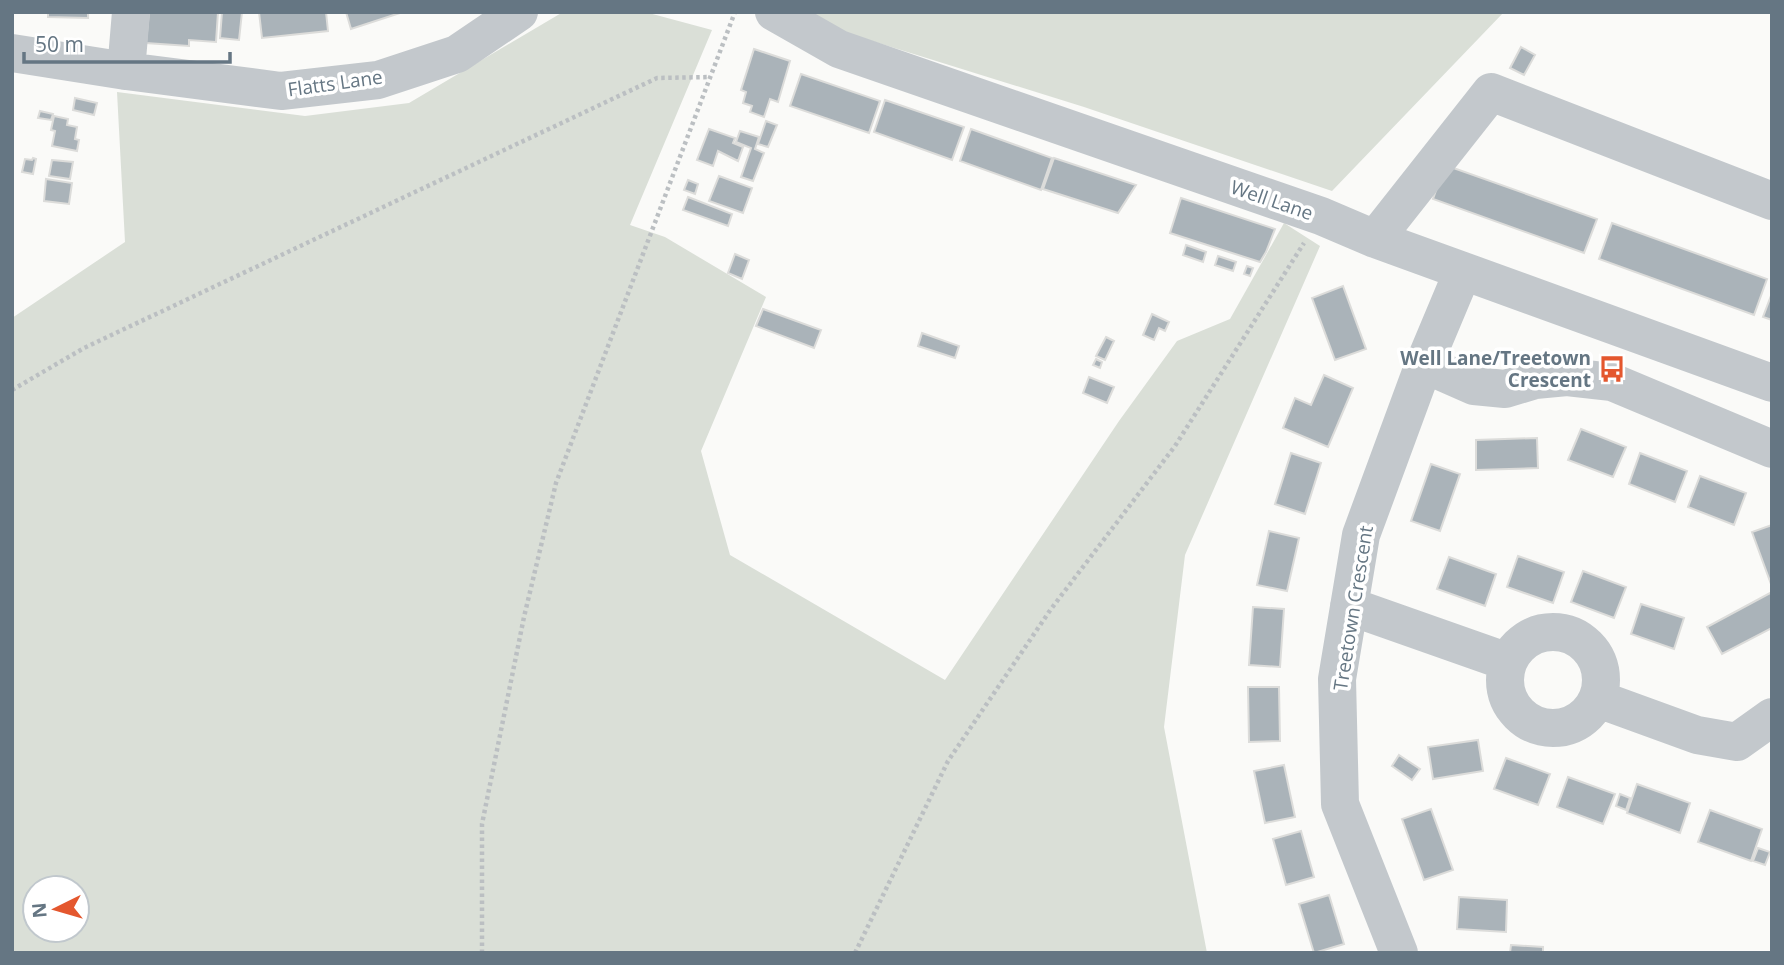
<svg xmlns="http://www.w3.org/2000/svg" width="1784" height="965" font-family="'Open Sans',sans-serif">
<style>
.green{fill:#dadfd7;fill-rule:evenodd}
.building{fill:#aab3b9;stroke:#dcdcda;stroke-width:2}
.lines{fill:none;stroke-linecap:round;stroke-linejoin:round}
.path{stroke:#bbbfc2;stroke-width:4.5;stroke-dasharray:3.5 3.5;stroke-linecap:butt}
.minor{stroke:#c3c8cc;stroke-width:38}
.labels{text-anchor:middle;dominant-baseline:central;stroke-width:7;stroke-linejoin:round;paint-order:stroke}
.street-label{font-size:19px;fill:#657683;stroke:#fff}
.poi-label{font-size:19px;font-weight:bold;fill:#657683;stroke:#fff;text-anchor:end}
</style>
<rect width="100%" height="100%" fill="#fafaf8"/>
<path class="green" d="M563 12H645L712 30 630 225 665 237 766 297 701 451 730 555 945 680 1119 421 1177 341 1230 319 1284 223 1320 246 1185 555 1164 727 1207 953H12V318L125 242 117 92 305 116 409 103ZM35 888H77V930H35Z
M810 12H1504L1332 191 1084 107 840 31Z"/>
<path class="building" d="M88 12V18L48 17V13H38Z
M149 12H218L216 42 189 40V46L146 43Z
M222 12H242L239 40 220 38Z
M259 12H326L328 31 262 38Z
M346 12H403L351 29Z
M1521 47 1535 55 1524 75 1510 68Z
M754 49 790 61 778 102 770 99 764 117 750 112 752 106 743 103 746 92 741 90Z
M801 74 880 101 869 133 790 106Z
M75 98 97 103 94 115 73 110Z
M885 100 964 127 952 160 874 132Z
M40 111 53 114 51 120 38 118Z
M54 116 68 119 67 125 77 127 75 139 79 140 77 151 52 146 55 131 51 130Z
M766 121 777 125 768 147 758 144Z
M709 129 735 138 733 143 743 147 738 161 718 151 713 166 697 160Z
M971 129 1052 158 1041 190 960 161Z
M740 131 759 137 755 149 764 153 753 181 741 177 751 148 736 142Z
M33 158 36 159 33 174 22 172 25 159 32 160Z
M1054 158 1136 185 1118 213 1043 189Z
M52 160 73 162 70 179 49 176Z
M1445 165 1597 219 1584 253 1433 199Z
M719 176 752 188 743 213 709 201Z
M46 179 72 183 69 204 44 201Z
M688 180 698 184 695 194 684 190Z
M688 197 732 214 728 226 683 210Z
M1181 198 1275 229 1266 252 1260 262 1170 233Z
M1612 223 1767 279 1754 315 1599 259Z
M1186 245 1206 252 1203 262 1183 255Z
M735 254 749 260 742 279 728 273Z
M1218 256 1236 262 1233 271 1215 265Z
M1247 266 1253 268 1250 276 1244 274Z
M1343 286 1366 349 1335 360 1312 298Z
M1772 293V320L1763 317Z
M763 309 821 330 814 348 756 326Z
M1152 314 1169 322 1165 331 1159 328 1154 340 1143 335Z
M922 333 959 346 955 358 918 346Z
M1106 337 1114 341 1105 360 1096 356Z
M1096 359 1102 362 1100 368 1093 365Z
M1324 375 1353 388 1328 447 1283 428 1295 398 1311 405Z
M1089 377 1114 387 1107 403 1083 393Z
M1581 429 1626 447 1613 477 1568 460Z
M1537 438 1538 468 1476 470V440Z
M1291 453 1321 463 1305 514 1275 504Z
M1640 453 1687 471 1675 502 1629 484Z
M1431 464 1460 474 1440 531 1411 521Z
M1700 476 1746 493 1734 525 1688 507Z
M1772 525V584H1771L1752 532Z
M1269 531 1299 538 1287 591 1257 585Z
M1518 556 1564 572 1553 603 1507 587Z
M1449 557 1496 574 1485 606 1437 589Z
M1583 571 1626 587 1614 618 1571 602Z
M1772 592V628L1722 654 1707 627Z
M1641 604 1684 618 1674 649 1631 634Z
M1253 607 1284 609 1280 667 1249 665Z
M1248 687H1279L1280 741 1249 742Z
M1478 740 1483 771 1433 779 1428 747Z
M1399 755 1420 769 1412 780 1392 766Z
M1506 758 1550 774 1538 805 1494 789Z
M1284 765 1295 817 1265 823 1254 771Z
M1568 777 1615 794 1603 824 1557 807Z
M1637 784 1690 803 1680 833 1627 813Z
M1620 794 1630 798 1626 810 1616 806Z
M1431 809 1453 870 1424 880 1402 819Z
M1710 810 1762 829 1751 861 1698 842Z
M1301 831 1314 877 1286 885 1273 839Z
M1758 848 1770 852 1765 865 1753 861Z
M1329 895 1344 944 1314 953 1299 904Z
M1459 897 1507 900 1506 932 1457 929Z
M1511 945 1543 947V953H1510Z"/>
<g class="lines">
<path class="path" d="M12 390 84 348 657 78 710 77
M482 953V824L524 617 556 483 735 12
M855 953 948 761 1051 609 1175 446 1304 243"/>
<path class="minor" d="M774 12 839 49 1321 216 1375 239 1772 383
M12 53 126 71 281 91 378 80 457 54 519 12
M126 71 131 12
M1375 239 1491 92 1772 201
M1424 364 1474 386 1505 389 1535 380 1567 377 1612 382 1772 449
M1349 606 1508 662
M1505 680a48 48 0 1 1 96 0a48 48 0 1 1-96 0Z
M1598 699 1697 735 1737 742 1772 717
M1399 953 1340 804 1337 679 1361 535 1424 364 1463 271"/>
</g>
<defs>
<symbol id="bus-bare" viewBox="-9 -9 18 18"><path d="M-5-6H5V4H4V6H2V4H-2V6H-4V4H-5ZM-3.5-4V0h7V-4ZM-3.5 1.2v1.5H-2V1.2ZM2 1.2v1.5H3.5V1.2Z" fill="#e4572e" stroke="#fff" stroke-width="2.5" paint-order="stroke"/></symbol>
</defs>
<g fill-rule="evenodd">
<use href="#bus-bare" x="1593" y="350" width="38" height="38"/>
</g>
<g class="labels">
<g class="street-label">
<text transform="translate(335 83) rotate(-8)">Flatts Lane</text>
<text transform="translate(1272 200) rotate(19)">Well Lane</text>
<text transform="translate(1353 608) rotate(-81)">Treetown Crescent</text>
</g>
<g class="poi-label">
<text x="1591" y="358">Well Lane/Treetown<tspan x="1591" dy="22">Crescent</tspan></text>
</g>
</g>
<rect width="1784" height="965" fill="none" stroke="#657683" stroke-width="28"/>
<g transform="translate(56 909) rotate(265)"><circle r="33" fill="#ffffff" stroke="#c1c8cd" stroke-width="2"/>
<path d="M0-5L12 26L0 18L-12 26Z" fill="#e4572e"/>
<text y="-10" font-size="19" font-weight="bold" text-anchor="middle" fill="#657683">N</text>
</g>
<path d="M24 52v10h206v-10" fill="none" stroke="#657683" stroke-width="3.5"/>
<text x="35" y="52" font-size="21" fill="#657683" stroke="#ffffff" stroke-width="5" paint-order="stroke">50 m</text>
</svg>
